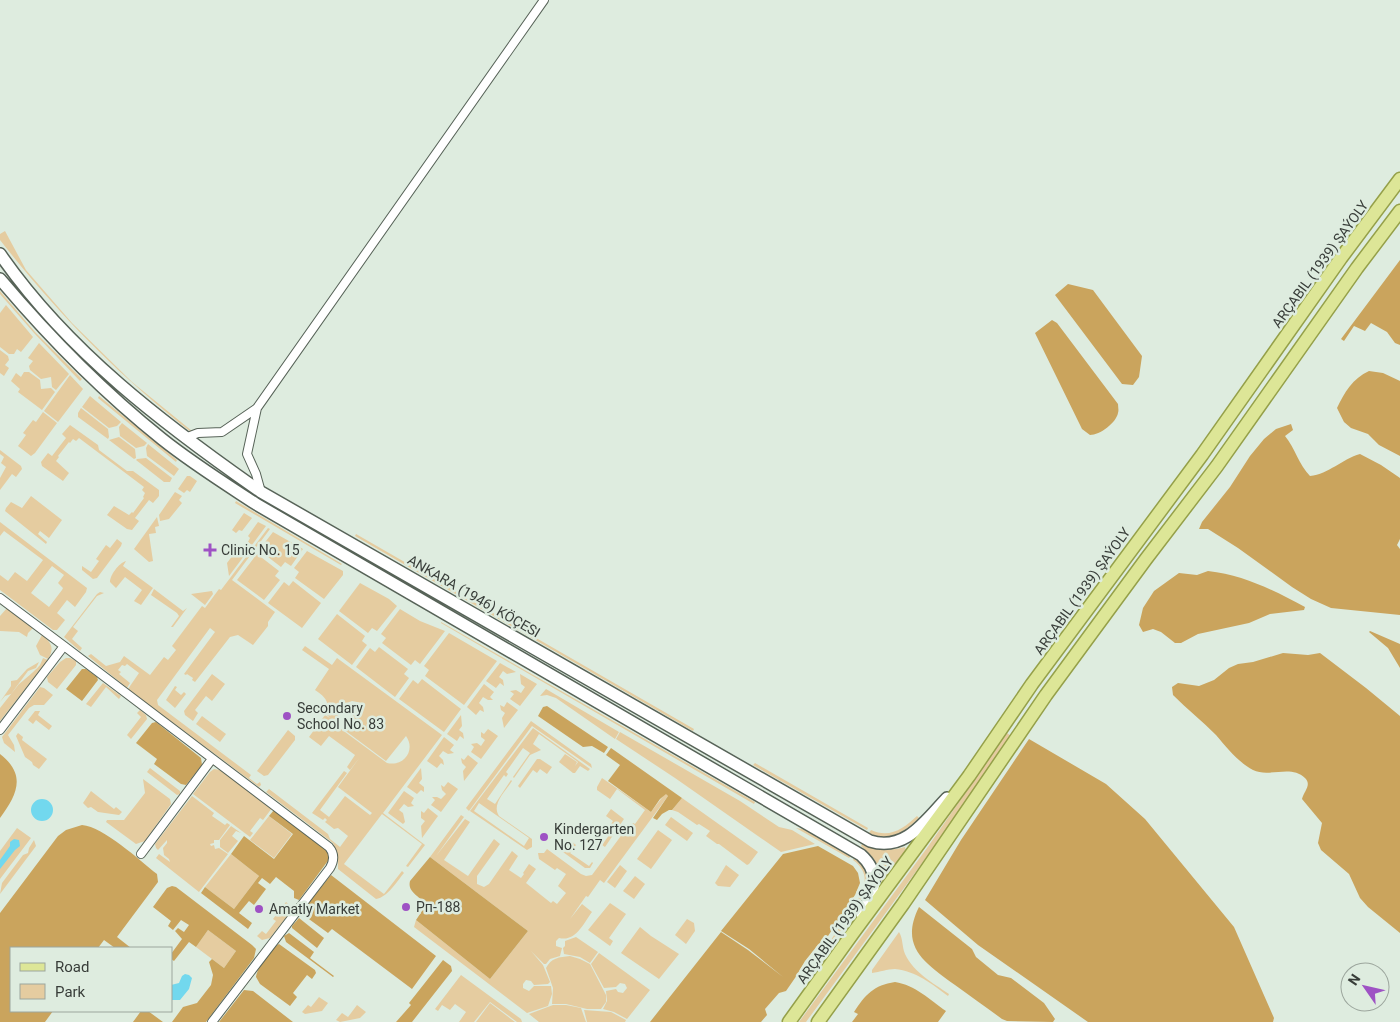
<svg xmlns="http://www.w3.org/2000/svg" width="1400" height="1022" font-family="Roboto,sans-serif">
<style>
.green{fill:#e5cca0;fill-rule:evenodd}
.forest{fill:#caa45d}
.water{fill:#72d8ee}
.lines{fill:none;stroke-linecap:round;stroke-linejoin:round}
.street-casing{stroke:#576358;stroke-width:10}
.secondary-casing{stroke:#576358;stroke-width:14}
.primary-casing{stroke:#95a049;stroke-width:15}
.street{stroke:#fff;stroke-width:8}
.secondary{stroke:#fff;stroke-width:11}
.primary{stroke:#dde697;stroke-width:12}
.poi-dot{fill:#9e52c4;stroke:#deecdf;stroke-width:2}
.labels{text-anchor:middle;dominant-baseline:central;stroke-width:5;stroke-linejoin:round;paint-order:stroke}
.street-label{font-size:14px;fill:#383d39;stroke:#deecdf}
.poi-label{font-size:14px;fill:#383d39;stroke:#deecdf;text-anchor:start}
</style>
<rect width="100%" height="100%" fill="#deecdf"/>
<path class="green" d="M5 231 26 270 72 323 132 382 192 431 191 432C118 375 57 313 0 240V234Z
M0 291 35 332 82 379 80 381 34 333 0 294Z
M6 305 33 337 21 352 17 349 14 354H9L0 347V313Z
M39 343 69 374 56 390 52 387 51 377 41 379 30 370 29 366 33 361 28 358Z
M0 350 8 356 9 360 5 365 9 368 4 376 0 373Z
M24 372H29L40 380 41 389 51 388 55 392 42 410 18 392 20 389 11 381 16 373 21 377Z
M70 375 83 389 58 422 44 411Z
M90 396 121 422 117 426 109 428 82 407Z
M99 396 177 460 176 462 98 398Z
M81 408 108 429 109 437 108 439 78 417V413Z
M43 412 57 423 35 453 31 456 18 446 26 435 23 433 33 420 36 422Z
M122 423 147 443 144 446 136 448 120 436 119 427Z
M70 425 98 445 99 450 127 471H133L159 490V496L153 503 149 500 135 518 139 521 132 530 127 529 107 515 114 506 129 515 132 512 133 513 144 498 143 497 145 493 142 490 144 487 79 438 76 441 73 439 70 443 69 442 58 456 59 457 56 461 69 473 63 481 42 466 41 462 48 453 52 456 66 438 62 434Z
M119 437 135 449 136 458 134 459 109 440Z
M148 444 179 469 174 476 147 456 146 448Z
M0 450 21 466 22 469 16 477 12 474 0 490V478L6 467 1 463 4 457 0 454Z
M146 458 172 478 170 482H164L136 460 137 459Z
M187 476H190L197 481 190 492 187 490 184 493 178 489Z
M175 492 182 496 179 500 182 503 169 519 160 521 159 515Z
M31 496 62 520 49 538 40 531 38 534 47 542 46 544 5 511 6 508 11 502 22 508Z
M236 501 342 564 341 565 235 503Z
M244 513 252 518 242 531 239 530 236 533 232 530Z
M157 517 159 526 155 527 156 533 149 534 153 561 149 562 134 549Z
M0 522 87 588 86 592 75 607 67 600 57 613 65 620 57 630H53L0 590V575L8 581 15 572 27 581 43 560 4 531 0 536ZM52 566 64 575 58 583 63 588 62 590 49 607 31 593Z
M258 522 266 526 252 545 248 542 250 538 248 536Z
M268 528 270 529 232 580 275 612 268 622V626L253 645 238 635 230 637 195 682 192 680 193 678 187 674 186 675 184 674 215 632 210 628 157 700 158 705 251 775 249 778 257 784 260 782 261 785 259 787 128 689 139 673 127 664 125 666 122 665 118 670 121 672 119 674 130 683 127 688 88 656 91 654 106 666 120 662 124 656 150 675 164 657 168 660 176 650 172 646 202 606 205 608 219 589 221 590Z
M273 532 303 549 291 566 285 562 281 567 259 550Z
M356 534 694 729 693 731 355 536Z
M117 539 122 543 121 546 97 578 93 579 82 570V566L91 572 99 561 96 559 106 545 110 548Z
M245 545 250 548 229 576 227 563 239 547 242 549Z
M307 551 343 571V575L324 599 295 578 299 572 294 568Z
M257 554 279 571 275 576 280 580 264 600 237 580Z
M126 561 123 566 153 588 141 605 134 601 142 590 125 577 116 588 110 582C110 575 119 563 126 561Z
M293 581 321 603 302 628 268 603 284 582 289 586Z
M360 583 389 599 397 606 377 631 372 628 368 633 339 611Z
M154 589 183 611 187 608 173 627H171L179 616 177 613 151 595Z
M212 591 213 594 205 605 191 594Z
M100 592 104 593 97 596 73 627 78 631 72 639 82 648 80 651 64 637 97 594Z
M7 608 33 628 28 633 27 637 19 632 0 631V616Z
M400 609 420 621 445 631 420 664 415 660 411 665 382 643 386 638 381 634Z
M337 614 365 636 362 641 367 645 352 665 318 639Z
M441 622 755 802 754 804 441 623Z
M449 633 497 661 464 705 425 676 429 670 424 666Z
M42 635C51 642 55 648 48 659L40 655 36 646Z
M305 646 332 665 337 658 442 735 383 813 425 845 408 867 406 866 422 844 382 814 344 864 384 894 402 871 404 873C397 881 388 897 376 899L338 869V855L333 843 266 792 269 789 328 834 330 839 340 847 348 836 338 828 334 829 325 822 327 820 325 818 323 820 312 813 344 771 347 773 320 810 329 817 345 796 370 815 372 813 338 787 360 757 350 770 347 767 355 755 329 736 321 746 309 737 325 715 330 718 326 714C331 702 324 696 315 690L329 669 302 650ZM352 701 362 703 343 729 386 761 406 736C416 750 404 767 387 763L341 729C334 717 339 705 352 701Z
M379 647 408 669 404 674 409 678 395 697 356 667 370 648 375 652Z
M43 658 48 660 0 721V708L19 684C21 683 39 667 40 665 41 663 42 660 43 658Z
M66 658H70L76 661V665L57 689 48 682 47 677 60 662Z
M39 662 36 668 28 671 11 694 5 696 0 702 11 686V681L17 680 27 669Z
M500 663 516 672 507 674 503 671 499 677 503 680 504 686 500 683 496 688 486 681Z
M212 674 225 684 212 701 206 696 195 710 198 713 193 721 185 715 184 711Z
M520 674 537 684 520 706 510 699 514 694 510 691 516 690 521 693 525 687 521 684Z
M422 679 461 709 444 732 399 699 413 680 418 684Z
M103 683 121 696 119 699 106 687 91 707 86 704Z
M484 684 494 692 490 697 493 700H488L483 697 479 703 483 707 484 712 480 710 476 715 467 707Z
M175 686 177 687 175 690 181 695 184 692 186 694 175 708 166 700Z
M40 687 44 688 53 695 44 705H34L29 708 8 735 14 745 15 752 4 743 2 737Z
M546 689 619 732 615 739 556 698 547 695 540 696Z
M507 702 518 710 504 728 502 718 505 713 501 710 500 705 504 707Z
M140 710 146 715 147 719 131 739 127 735 141 717 137 713Z
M35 711H40L38 715 52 726 49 730 36 720 33 724 28 720Z
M461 715 462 726 459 730 463 733 464 739 460 736 457 741 447 734Z
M202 716 226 734 220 742 196 724Z
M531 721 591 764 592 768 532 726 469 811 466 808Z
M533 728 590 769 588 771 580 766 575 773H573L559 762 565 754 577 762 575 766 578 762 539 734 533 744 541 750 530 755 514 778 513 777 530 753 523 748 506 772 508 774 506 777 504 775 487 799 495 804 511 780 512 781C506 791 491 804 499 816L532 839V847L527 850 470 811ZM479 803 529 838 524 846 474 811Z
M488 729 498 736 481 759 471 752 474 747 471 744 477 743 481 746 485 740 481 737V732L484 734Z
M288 730 295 736V740L268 775 264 776 257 771Z
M620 732 740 801 779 827 792 830 815 844 781 852 675 778 616 739Z
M18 733 23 737 22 740 47 759 39 769 33 765 32 762 25 757 16 736Z
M1007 733 1011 736 931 851 806 1022H799L927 848Z
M444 737 454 745 450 750 454 753 448 754 443 751 439 756 443 760 444 765 441 763 437 768 427 761Z
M468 755 478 763 464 781 463 771 466 767 462 763 461 758 464 760Z
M537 759H540L552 767 547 774 540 769 537 773 533 770 520 788 518 786Z
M755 763 868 828 867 830 753 765Z
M150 768 180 791V794L177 795 147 772Z
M421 768 422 779 419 783 424 787V792L421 790 417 794 407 787Z
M214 769 220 770 272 808 263 820 260 818 250 831 253 833 250 837 193 794 210 772Z
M602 778 651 812 664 795 666 793 668 796 604 883 600 880 588 897 586 896 570 919 582 904 592 912C583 924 576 942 559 938L556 941V946L562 948 560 956 550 959 546 964H544L531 951 543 965 550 982 548 984 534 985 531 981 526 980 523 984V988L529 991 534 986H551L552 994 548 1006 527 1013 414 927 416 920 490 979 528 931 430 857 461 815 464 817 436 856 465 819 470 822 444 860 468 876 494 839 500 844 477 876V884L484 887 489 884 512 851 518 856 509 870 521 878 524 874 523 873 529 864 536 869 526 883 551 903 553 901 557 904 566 893 558 886 566 874 557 868 555 870 539 859 538 853H544L547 849 581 874 586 876 592 875 629 825 631 826 633 823 635 824 645 810 617 789 610 799 597 790V787Z
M143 779 170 799 171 804 145 841 136 844 106 822 107 820H124L145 793Z
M448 782 458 789 441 812 431 805 435 800 432 797H437L441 799 446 794 442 790 441 785 444 787Z
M91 791 114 809 116 807 122 812 119 815 98 812 91 807 88 808 83 803Z
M404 791 414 798 411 803 414 806 408 807 404 804 399 810 403 813 405 822 403 824 388 813Z
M192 796 214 813 212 816 225 825 227 823 230 825 219 840H214V843L210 844 211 846 214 845 215 849 219 848 228 854 199 892 156 858 159 854 170 862 169 859 164 855 163 848 167 843V840L158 850 156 848 155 844Z
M682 798 758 852 749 864 747 865 719 844H717L706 836 710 831 699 824 697 825 678 812 672 810Z
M428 808 438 816 422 838 421 826 425 821 421 818V811L424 813Z
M611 809 624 819 605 847 602 845 615 827 611 824 613 821 606 816Z
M269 816 292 834 274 858 250 840Z
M917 816 919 818C904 832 890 843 869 833L871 830C890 839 904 828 917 816Z
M671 817 693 833 687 841 665 825Z
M231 826 241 833 236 831 232 836 238 841 228 853 220 847V840Z
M17 828 31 838 0 879V851Z
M796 828 807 830 851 856 849 858Z
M658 830 672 840 651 869 637 859Z
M34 840 36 846 0 894 2 883 23 855 28 853 29 848Z
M571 841 576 845 570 853 589 866 592 862 593 863 590 868H585L563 852Z
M862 844C877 851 889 851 905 847L906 851 884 881H881C880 865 873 856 861 846Z
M231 854 259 876 234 909 205 887Z
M854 858C878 875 866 893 853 912 846 924 839 934 829 943 835 933 842 924 848 914 860 896 876 877 853 860Z
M620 865 627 871 615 888 607 882Z
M726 865 739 875 730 887 718 886 715 883Z
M635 876 645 884 634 899 623 891Z
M286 902 292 907V910L270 938 262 940 257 936 262 931 266 934 276 921 273 919Z
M610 903 626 914 609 938 613 941 610 946 588 930Z
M687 919 694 923 695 931 686 944 675 935Z
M640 927 651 936 679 954 659 979 621 953Z
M208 930 236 951 224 968 196 947Z
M899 932C903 938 902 947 905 954 914 973 933 983 949 994L948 996C932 984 916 971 895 969 887 969 880 972 872 973V970Z
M576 937 598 952 590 963 580 957 564 954 563 948 565 946V941Z
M599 953 650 990 627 1019 614 1012 603 1009 607 1001 606 991 616 989 618 992 623 993 627 988 625 984 620 983 616 987 604 988 591 964Z
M570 956 580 959 590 964 606 995V1002L601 1009H587L566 1004H552L553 988 546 968C551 958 559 957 570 956Z
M461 975 521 1019 522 1022H517L490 1002 474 1022H459L466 1012 455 1004 450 1010 442 1005 438 1011 435 1009Z
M319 997 328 1003 322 1011 305 1014 302 1012 308 1005 311 1007Z
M490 1003 515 1022H476Z
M357 1005 366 1012 360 1018 340 1022 336 1020 342 1013 348 1017Z
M553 1005H566L581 1008 586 1022H539L529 1014Z
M584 1010 611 1012 626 1020 625 1022H587Z"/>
<path class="forest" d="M1400 260V345L1395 343 1387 332 1371 323 1365 331 1354 326 1344 341 1341 339Z
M1068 284 1093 290 1142 356 1139 377 1133 385 1122 384 1055 295Z
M1052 320 1057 323 1118 404C1118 407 1119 410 1118 413 1116 423 1100 435 1090 435L1082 429 1035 333Z
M1369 371 1383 373 1400 381V456L1379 445 1368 434 1351 428 1344 422 1337 408C1344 393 1353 378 1369 371Z
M1291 424 1293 430 1285 436C1295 448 1299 465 1310 476 1329 474 1342 459 1360 454L1381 465 1400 478V539L1397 545 1400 549V615L1331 608 1311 599 1292 587 1238 548 1208 529H1199L1202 522 1230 487 1250 456 1264 439 1276 429Z
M1208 571C1244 575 1273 590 1305 607L1304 610 1270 614 1249 623 1198 634 1181 643H1175L1161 632 1153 629 1143 632 1139 625 1143 608 1154 591 1179 573 1197 575Z
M1370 631 1400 644V668L1388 648 1369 632Z
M1283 653 1308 655 1320 653 1366 688 1400 716V933L1368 907 1360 898 1349 874 1321 850 1318 843 1322 823 1302 799C1304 791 1312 785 1305 778 1291 764 1269 778 1253 770 1238 762 1227 748 1216 735 1202 721 1187 709 1173 695L1172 687 1178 683 1199 686 1214 680 1229 668 1238 664 1253 662Z
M82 669H86L97 677 98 680 82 701 66 689Z
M547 706 608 747 604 753 592 746 583 747 538 716 543 707Z
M156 722 201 758 202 765 186 785 181 784 154 764 157 759 136 743 152 723Z
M1029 739 1106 784 1145 819 1234 927 1274 1018 1273 1022H1088L978 945 925 900 961 840Z
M611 748 682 798 672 810H669L662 814 657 820 653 818 668 796 666 794 660 799 651 812 608 781 620 765 606 755Z
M0 754C27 775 17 795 0 818Z
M274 810 326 850 329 854 330 858 299 900 294 898V891L276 877 270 884 262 878 258 883 266 889 254 905 249 901 239 913 252 923 248 929 201 893 205 887 234 909 259 876 231 854 244 836 274 859 293 834 269 816Z
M82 825C104 827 139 860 157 874L158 882 117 937 131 948H115L104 940 98 948H11V1011H53L45 1022H0V913L58 836 66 830Z
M818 846 853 866 858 873 860 883 855 895 828 936 817 946 805 961 795 978 786 991 779 993 765 1009 767 1015 761 1022H650L721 932 748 950 783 977 749 949 721 931 783 854Z
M430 857 528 931 490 979 416 920 426 905C421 896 407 893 410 881Z
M331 875 436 956 412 989 332 929 328 933 302 914V911Z
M172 886 176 887 252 945 256 949 254 958 206 1022H172L183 1007 197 1003 211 985 213 975 209 962 212 959 224 968 236 951 208 930 196 947 189 942 174 961 171 959V954L182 939 175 931 178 928 184 932 189 925 181 920 173 930 168 926 171 921 153 907 167 888Z
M919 907 972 949 976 957 998 975 1011 978 1044 1003 1055 1019 1053 1022 1007 1021 1002 1019C986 1007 970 996 955 985 925 963 899 947 919 907Z
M299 918 324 938 317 948 292 928V926Z
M289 933 314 952 310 958 334 976 333 977 286 942 284 936Z
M279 944 315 970 316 973 312 979 307 975 293 993 297 997 290 1006 260 984 256 977C258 966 270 949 279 944Z
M443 960 451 966 452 971 412 1022H396L411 1005 409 1003Z
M895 982C915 985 930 1000 946 1011L938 1022H852L858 1014 854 1012C865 995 874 985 895 982Z
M244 990 253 991 293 1022H219Z
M141 1011H148L163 1022H133Z"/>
<path class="water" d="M31 810a11 11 0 1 1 22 0a11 11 0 1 1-22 0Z
M14 839 19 840 20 846 15 850 0 869V860L10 846V842Z
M185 974 189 975 192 978 189 989 180 1000H171V985L179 983 182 976Z"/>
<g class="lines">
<defs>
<path id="street" d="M257 408 247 454 256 474 261 492
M185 438 198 433 222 432 257 408 544 0
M0 598 64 646 0 730
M64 646 329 847C335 854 334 861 330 868L212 1022
M141 854 212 759"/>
<path id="secondary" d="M0 254C67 351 165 425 261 492L870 841C905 852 925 821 947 798
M0 279C49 337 102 391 162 439 192 463 224 483 256 504L861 855C882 874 874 892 862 914"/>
<path id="primary" d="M789 1022 853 933 969 776 1032 684 1202 455 1341 258 1400 179
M818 1022 903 904 1046 695 1146 559 1217 466 1357 268 1400 211"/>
</defs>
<use href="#street" class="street-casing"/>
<use href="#secondary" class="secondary-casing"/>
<use href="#primary" class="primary-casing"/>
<use href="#street" class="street"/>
<use href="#secondary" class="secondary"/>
<use href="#primary" class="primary"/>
</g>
<g class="poi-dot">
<path d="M207.5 542.5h5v5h5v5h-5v5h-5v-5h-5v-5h5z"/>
<circle cx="287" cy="716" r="5"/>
<circle cx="544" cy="837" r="5"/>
<circle cx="406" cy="907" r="5"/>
<circle cx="259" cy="909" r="5"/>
</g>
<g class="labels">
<g class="street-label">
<text transform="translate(1320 264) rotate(-54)">ARÇABIL (1939) ŞAÝOLY</text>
<text transform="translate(1082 591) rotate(-54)">ARÇABIL (1939) ŞAÝOLY</text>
<text transform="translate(474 596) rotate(30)">ANKARA (1946) KÖÇESI</text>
<text transform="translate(845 920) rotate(-54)">ARÇABIL (1939) ŞAÝOLY</text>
</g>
<g class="poi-label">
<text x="221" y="550">Clinic No. 15</text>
<text x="297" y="708">Secondary<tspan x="297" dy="16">School No. 83</tspan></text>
<text x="554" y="829">Kindergarten<tspan x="554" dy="16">No. 127</tspan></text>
<text x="416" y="907">Рп-188</text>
<text x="269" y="909">Amatly Market</text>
</g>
</g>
<rect x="10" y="947" width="162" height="65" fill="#deecdf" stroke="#9ca69d"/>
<rect x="20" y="963" width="25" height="8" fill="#dde697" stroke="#9ca69d"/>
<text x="55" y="972" font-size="15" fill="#383d39">Road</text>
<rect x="20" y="984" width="25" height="15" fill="#e5cca0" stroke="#9ca69d"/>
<text x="55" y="997" font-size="15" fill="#383d39">Park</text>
<g transform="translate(1365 987) rotate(304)"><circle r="24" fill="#deecdf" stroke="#9ca69d"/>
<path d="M0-4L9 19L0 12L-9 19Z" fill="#9e52c4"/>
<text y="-8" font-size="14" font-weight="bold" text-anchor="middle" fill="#383d39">N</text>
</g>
</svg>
